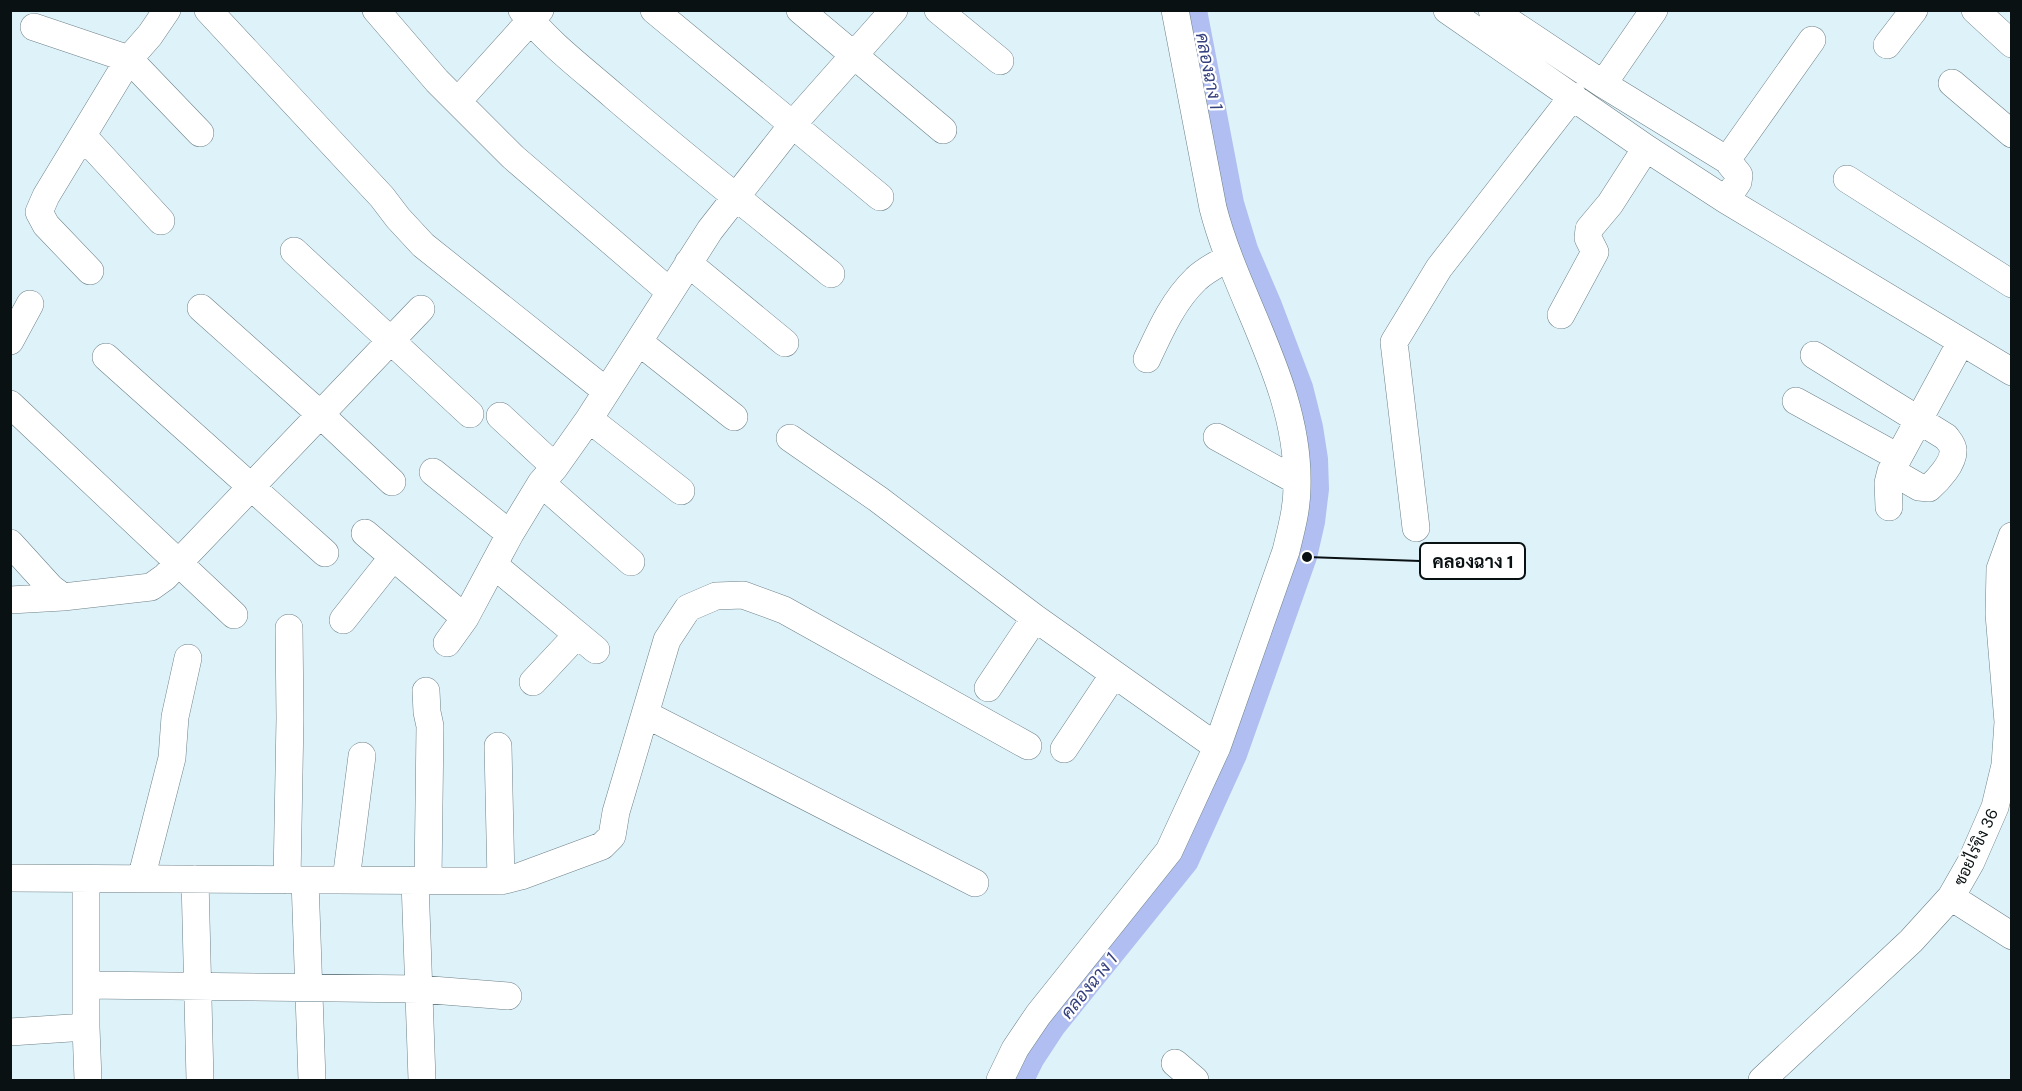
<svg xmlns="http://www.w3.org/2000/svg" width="2022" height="1091" font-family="'DM Sans',Sarabun,sans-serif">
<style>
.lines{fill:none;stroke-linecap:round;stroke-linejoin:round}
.canal{stroke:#b0bef1;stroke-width:20}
.minor-casing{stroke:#6e8188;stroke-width:28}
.minor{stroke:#fff;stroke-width:27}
.labels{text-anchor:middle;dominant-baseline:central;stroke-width:4.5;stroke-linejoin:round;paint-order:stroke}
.street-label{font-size:16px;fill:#0a1113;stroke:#fff}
.water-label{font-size:18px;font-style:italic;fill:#35407e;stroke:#fff}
.leader{fill:none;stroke:#0a1113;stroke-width:2}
.callout-dot{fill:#0a1113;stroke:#fff;stroke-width:2}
.callout{fill:#fff;stroke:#0a1113;stroke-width:2}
.callout-label{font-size:18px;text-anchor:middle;font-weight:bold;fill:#0a1113}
</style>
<rect width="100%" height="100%" fill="#def2fa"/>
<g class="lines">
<path class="canal" d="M1024 1080 1034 1060 1055 1028 1188 863 1237 755 1307 557 1315 522 1319 489 1318 459 1313 427 1303 387 1272 305 1248 249 1234 203 1197 10"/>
<defs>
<path id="minor" d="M208 10 382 197 398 218 423 245 606 391
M376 10 437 81 513 157 669 291
M522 10C549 44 583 69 615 97 686 158 759 215 831 274
M654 10 880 197
M800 10 943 130
M938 10 1000 61
M1447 10 1646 148 1726 200 2012 372
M1492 10 1603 84 1727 160 1739 175 1738 182 1726 200
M1975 10 2012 44
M34 27 129 59 200 133
M1887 45 1914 10
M1952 83 2012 134
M1603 84 1654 10
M458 101 540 10
M83 136 161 221
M1727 160 1812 40
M1847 179 2012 284
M294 251 470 414
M688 263 785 343
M90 271 46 225 39 212 46 196 129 59 150 35 167 10
M201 308 321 415 392 482
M1561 315 1595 252 1588 238 1589 229 1610 204 1646 148
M10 341 30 304
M639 342 734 417
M1814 355 1946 437C1949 441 1953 445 1953 450 1954 463 1938 480 1929 488L1919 487 1891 471
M106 357 325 553
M1147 359C1160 331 1173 301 1196 279 1205 270 1218 264 1228 258
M1796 401 1898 457
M10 404 234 615
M500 416 555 467
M589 419 681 491
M1217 437 1297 481
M790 438 878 499 1035 618 1217 747
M433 472 510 534
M541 483 631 562
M1889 507 1888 483 1891 471 1961 342
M1416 528 1394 342 1439 268 1573 96
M365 533 465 618
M10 543 51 588 63 597 151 587 165 577 421 309
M495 566 596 650
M10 600 63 597
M343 620 393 557
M447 643 465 618 510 534 541 483 555 467 589 419 710 230 793 124 894 10
M533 682 577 635
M988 688 1035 618
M426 691 427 712 430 726 428 881
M645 714 975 883
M498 746 501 881
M1064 749 1114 674
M10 878 501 881 521 876 602 846 612 836 616 812 667 640 688 608 716 596 743 595 784 610 1028 746
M86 879V1027L88 1080
M141 879 172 758 175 717 188 658
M195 879 200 1080
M287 880 290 718 289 628
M305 880 312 1080
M346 880 362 756
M415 881 422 1080
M1951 897 2012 936
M86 985 419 989 508 996
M10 1032 86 1027
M1175 1063 1195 1080
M1000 1080 1015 1049 1038 1015 1169 851 1217 747 1286 551C1291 530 1297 509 1297 487 1300 387 1237 301 1213 208L1175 10
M1762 1080 1911 941 1951 897 1971 862 1995 807 2005 765 2008 722 1999 614 2000 569 2012 536"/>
</defs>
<use href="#minor" class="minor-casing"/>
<use href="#minor" class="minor"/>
</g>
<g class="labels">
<g class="street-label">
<text transform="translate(1976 847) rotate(-65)">ซอยไร่ขิง 36</text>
</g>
<g class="water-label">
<text transform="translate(1209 71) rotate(79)">คลองฉาง 1</text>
<text transform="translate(1089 986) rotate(-51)">คลองฉาง 1</text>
</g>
</g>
<path class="leader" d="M1307 557L1420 561"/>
<circle class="callout-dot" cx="1307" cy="557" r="6"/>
<rect class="callout" x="1420" y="543" width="105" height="36" rx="6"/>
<g class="callout-label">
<text x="1473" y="568">คลองฉาง 1</text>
</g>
<rect width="2022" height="1091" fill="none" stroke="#0a1113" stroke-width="24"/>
</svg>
